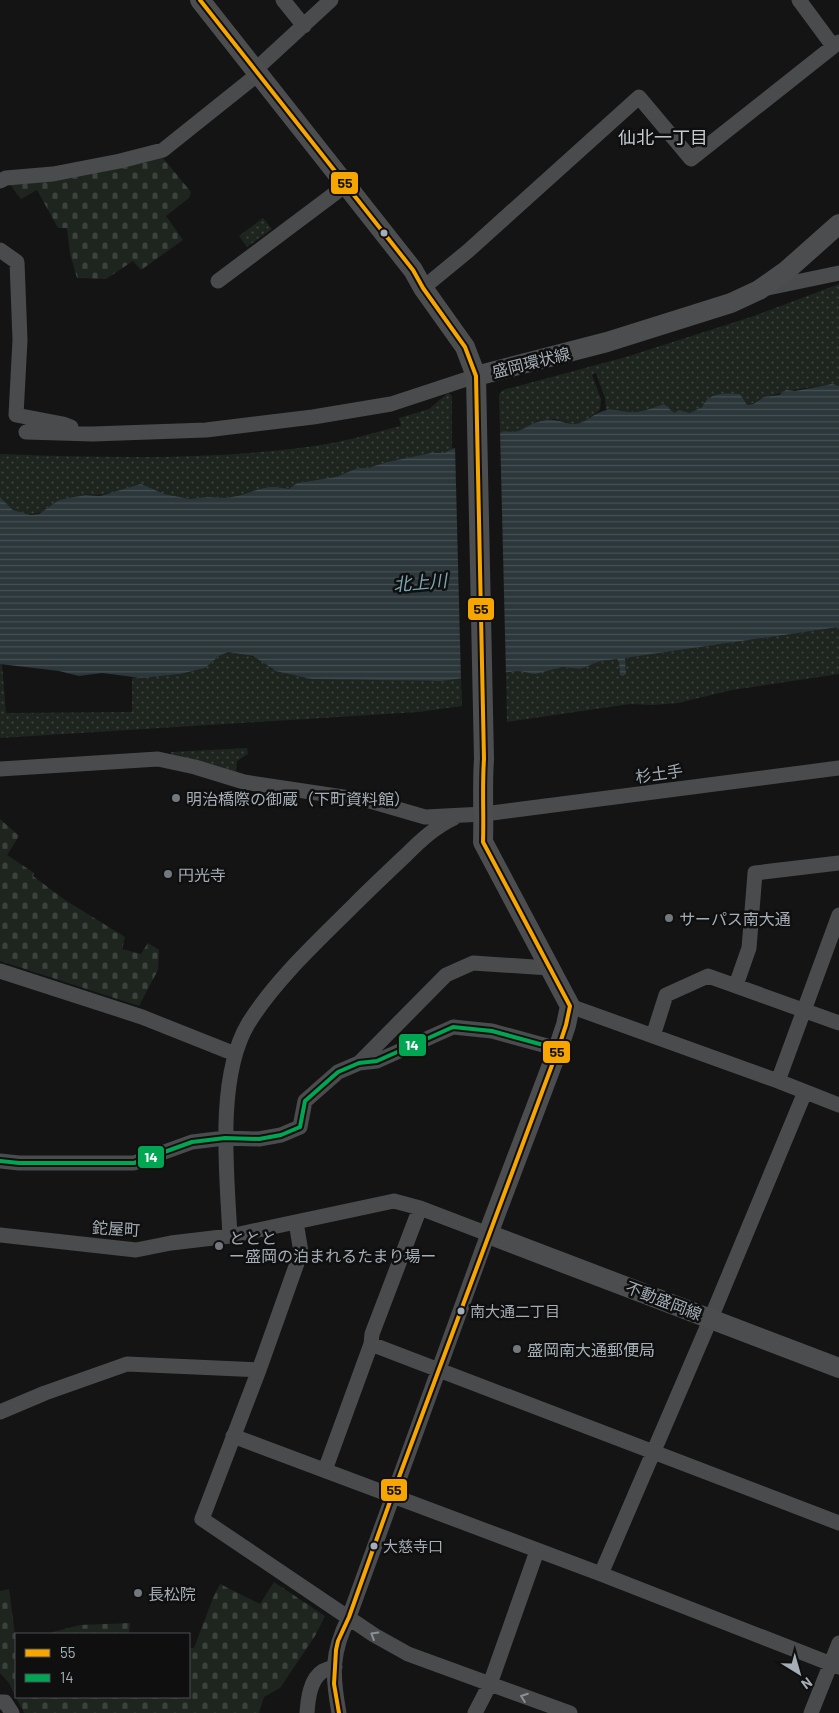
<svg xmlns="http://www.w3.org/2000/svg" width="839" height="1713" font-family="Barlow,'Noto Sans JP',sans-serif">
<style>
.grass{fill:url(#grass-dots)}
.cemetery{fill:url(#cemetery-stones)}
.water{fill:url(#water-rules)}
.pier{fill:#141415}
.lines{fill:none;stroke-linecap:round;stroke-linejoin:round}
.minor{stroke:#494b4d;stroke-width:15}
.major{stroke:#4b4d4f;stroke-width:20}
.bus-1-casing{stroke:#0f0f10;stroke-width:8}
.bus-2-casing{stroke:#0f0f10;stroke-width:8}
.bus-1{stroke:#f7a600;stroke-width:4}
.bus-2{stroke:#00a651;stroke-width:4}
.oneway{stroke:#899096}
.bus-dot{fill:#a5aeb6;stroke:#0f0f10;stroke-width:2}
.poi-dot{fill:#72787e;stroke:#0f0f10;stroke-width:2}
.labels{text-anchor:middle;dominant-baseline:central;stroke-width:5;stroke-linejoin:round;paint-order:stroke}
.bus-label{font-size:15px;fill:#a5aeb6;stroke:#0f0f10;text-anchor:start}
.street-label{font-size:16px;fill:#a5aeb6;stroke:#0f0f10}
.poi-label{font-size:16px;fill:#a5aeb6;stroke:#0f0f10;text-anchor:start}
.neighbourhood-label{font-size:18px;fill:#c6ccd2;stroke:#0f0f10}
.water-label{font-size:18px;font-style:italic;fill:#7ba6b2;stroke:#0f0f10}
.line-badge{stroke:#0f0f10;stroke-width:2}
.badge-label{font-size:14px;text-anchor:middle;font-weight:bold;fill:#fff}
.pale-badge-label{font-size:14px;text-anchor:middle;font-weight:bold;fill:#111}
</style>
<defs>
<pattern id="grass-dots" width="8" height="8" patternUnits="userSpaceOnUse" patternTransform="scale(1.25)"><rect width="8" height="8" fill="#1e251f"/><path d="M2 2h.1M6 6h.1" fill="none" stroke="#3c423d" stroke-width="1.8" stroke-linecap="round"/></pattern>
<pattern id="cemetery-stones" width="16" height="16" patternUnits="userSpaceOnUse" patternTransform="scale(1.25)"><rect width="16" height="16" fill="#1e251f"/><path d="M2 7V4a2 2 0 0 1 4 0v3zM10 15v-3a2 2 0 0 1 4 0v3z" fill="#3c423d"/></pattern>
<pattern id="water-rules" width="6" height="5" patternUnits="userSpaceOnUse" patternTransform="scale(1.25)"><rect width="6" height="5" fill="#2b373a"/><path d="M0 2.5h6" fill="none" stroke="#475154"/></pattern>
</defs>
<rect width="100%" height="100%" fill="#141415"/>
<path class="grass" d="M263 218 272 229 247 247 239 236Z
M839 284V386C826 382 775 393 761 399 756 401 753 404 747 405L705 401 702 407 690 413 679 410 674 413C661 405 645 413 631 413 623 412 614 411 606 410L605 398 596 373 592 375 601 399 600 410 583 423 572 424 554 419 538 421 525 429 513 433 505 431 500 433 499 394 503 390 626 357 754 316Z
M448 393 452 396V449L444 453H431L387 462 368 468H358L336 477 297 483 289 489 277 487H269L259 489 242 495 226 498 208 497 190 499 164 494 107 493C97 497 93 493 84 495 60 500 39 523 14 510 9 507 5 501 0 497V454C109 458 218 461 327 444 351 440 376 432 401 426L399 418 429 409Z
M839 627V674L732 690 678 703 653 705 630 704 507 722 506 673 518 671 527 673 562 667 580 669 601 661 617 659 619 661 620 675 626 674 625 658Z
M228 652C246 654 263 657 275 671 315 681 355 679 397 680 418 681 440 683 461 677L462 706 418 712 0 738V664H2L6 713 132 712V678L180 674 205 668 219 656Z
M247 748 248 754 237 761 236 774 171 757V752Z"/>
<path class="cemetery" d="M158 157 163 158 191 192 189 198 166 216 183 240 141 270 133 261 106 279 77 278 70 254 67 228H58L37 190 21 199 9 183Z
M0 819 19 836 7 855 34 873 33 876 65 900 125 937 122 949 141 954 148 943 159 950 158 970 139 1006 0 961Z
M274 1582 325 1616 315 1636 280 1688 264 1697 259 1713H24L9 1683 0 1673V1591L9 1589 16 1642V1697H189V1648H194L213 1598 220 1584 260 1604Z
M130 1623 129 1634H45L80 1625Z"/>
<path class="water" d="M832 384 839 386V627L625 658 626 674 623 676 620 675 619 662 617 659 601 661 580 669 562 667 535 674 518 671 441 681 312 679 275 671 272 668 253 656 228 652 219 656 205 668 180 674 141 678 102 673 79 676 59 671 0 664V497L13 510 31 515 39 514 59 500 85 495 100 496 141 484 164 494 190 499 208 497 226 498 242 495 259 489 269 487H277L289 489 297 483 336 477 358 468H368L387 462 431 453H444L452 449 505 431C522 435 526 424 541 421 557 417 562 424 575 424 587 423 594 412 607 410 614 409 622 412 630 412 641 413 653 408 664 404L674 413 679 410 690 413 702 407C708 392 726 393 740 394L747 405 753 404 764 397 779 395 786 390 795 391Z"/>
<path class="pier" d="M500 431 506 676 496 677 492 523 496 677 461 680 455 445Z"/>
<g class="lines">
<path class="minor" d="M283 0 304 26
M799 0 833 46
M255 70 331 0
M0 181 6 178 53 174 120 161 163 150 258 74
M0 250 17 262 20 340 16 415 63 424 71 427
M218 281 346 185
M423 288 468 251 639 97 691 159 839 42
M763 289 839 273
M26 432 93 434 206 430 313 417 391 404 476 376
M0 769 158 759 195 767 244 782 370 801 425 817 484 814 839 768
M0 971 142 1017 235 1054
M736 985 749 948 755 873 839 863
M570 1006 778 1081 839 1105
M653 1036 666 995 708 976 839 1023
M359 1063 446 975 473 963 550 968
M778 1081 839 915
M0 1161 19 1163H134L192 1142 225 1138 259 1139 281 1135 300 1127 305 1101 338 1072 359 1063 377 1061 453 1027 492 1031 558 1049
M296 1222 301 1252 259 1370 202 1519 374 1635 408 1654 570 1713
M0 1235 136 1250 171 1243 230 1236 394 1201 420 1208 488 1234 349 1617C331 1653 332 1675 339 1713
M230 1236C227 1174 216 1078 248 1024 275 980 318 941 354 905 371 888 389 871 406 855 421 840 435 827 454 818
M371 1344 839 1523
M0 1412 45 1393 127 1364 259 1370
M233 1436 601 1574 839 1667
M325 1470 371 1344 372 1334 420 1208
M601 1574 711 1318 805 1092
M0 1702H5L12 1713
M307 1713C308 1699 310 1679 323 1671 326 1669 331 1668 335 1667
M475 1713 490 1684 537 1551
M811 1713 839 1643"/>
<path class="major" d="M200 0 413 270 423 288 465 347 476 376 484 759C482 787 484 814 483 842L570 1006 566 1025 558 1049 488 1234 839 1368
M476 376 607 342 731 303 759 290 786 271 839 224"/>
<defs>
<path id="bus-1" d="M200 0 413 270 423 288 465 347 476 376 484 759C482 787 484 814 483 842L570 1006 566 1025 558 1049 392 1496 349 1617 338 1641 336 1650 334 1684 339 1713"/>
<path id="bus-2" d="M0 1161 19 1163H134L192 1142 225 1138 259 1139 281 1135 300 1127 305 1101 338 1072 359 1063 377 1061 453 1027 492 1031 558 1049"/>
</defs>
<use href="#bus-1" class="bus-1-casing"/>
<use href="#bus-2" class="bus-2-casing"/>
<use href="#bus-1" class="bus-1"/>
<use href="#bus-2" class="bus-2"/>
</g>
<defs><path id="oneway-chevron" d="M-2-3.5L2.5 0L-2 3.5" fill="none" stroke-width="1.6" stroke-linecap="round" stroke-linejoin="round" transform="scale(1.25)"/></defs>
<g class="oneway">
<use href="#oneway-chevron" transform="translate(374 1635) rotate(-149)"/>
<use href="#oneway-chevron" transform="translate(524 1697) rotate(-160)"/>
</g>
<g class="bus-dot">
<circle cx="384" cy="233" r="4.5"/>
<circle cx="461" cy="1311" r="4.5"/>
<circle cx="374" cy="1546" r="4.5"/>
</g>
<g class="poi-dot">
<circle cx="176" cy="798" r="5"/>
<circle cx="168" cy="874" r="5"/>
<circle cx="669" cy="918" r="5"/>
<circle cx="219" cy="1246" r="5"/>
<circle cx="517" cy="1349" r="5"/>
<circle cx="138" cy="1593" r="5"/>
</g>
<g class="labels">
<g class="bus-label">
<text x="470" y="1311">南大通二丁目</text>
<text x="383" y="1546">大慈寺口</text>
</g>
<g class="street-label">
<text transform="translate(531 362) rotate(-14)">盛岡環状線</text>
<text transform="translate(659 773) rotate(-8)">杉土手</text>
<text transform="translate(116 1228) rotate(3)">鉈屋町</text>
<text transform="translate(664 1300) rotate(21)">不動盛岡線</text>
</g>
<g class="poi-label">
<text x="186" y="798">明治橋際の御蔵（下町資料館）</text>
<text x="178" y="874">円光寺</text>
<text x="679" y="918">サーパス南大通</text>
<text x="229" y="1237">ととと<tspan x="229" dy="18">ー盛岡の泊まれるたまり場ー</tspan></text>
<text x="527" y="1349">盛岡南大通郵便局</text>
<text x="148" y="1593">長松院</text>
</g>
<g class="neighbourhood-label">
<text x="663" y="137">仙北一丁目</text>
</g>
<g class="water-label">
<text transform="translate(420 582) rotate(-5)">北上川</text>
</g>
</g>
<g class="line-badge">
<rect x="330" y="171" width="29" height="24" rx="5" fill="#f7a600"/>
<rect x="467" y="597" width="28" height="24" rx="5" fill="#f7a600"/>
<rect x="398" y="1033" width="29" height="24" rx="5" fill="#00a651"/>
<rect x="542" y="1040" width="29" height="24" rx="5" fill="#f7a600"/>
<rect x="137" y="1145" width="28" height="24" rx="5" fill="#00a651"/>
<rect x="380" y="1478" width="28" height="24" rx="5" fill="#f7a600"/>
</g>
<g class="badge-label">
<text x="412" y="1050">14</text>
<text x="151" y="1162">14</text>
</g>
<g class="pale-badge-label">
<text x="345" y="188">55</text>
<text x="481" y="614">55</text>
<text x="557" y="1057">55</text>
<text x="394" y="1495">55</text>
</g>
<rect x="15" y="1633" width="175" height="65" fill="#0f0f10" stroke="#4b4f52"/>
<rect x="25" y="1649" width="25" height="8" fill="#f7a600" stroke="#4b4f52"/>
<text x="60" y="1658" font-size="15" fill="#a5aeb6">55</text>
<rect x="25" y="1674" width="25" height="8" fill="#00a651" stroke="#4b4f52"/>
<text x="60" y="1683" font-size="15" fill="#a5aeb6">14</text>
<g transform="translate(799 1673) rotate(143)" stroke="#0f0f10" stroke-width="4" paint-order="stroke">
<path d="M0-4L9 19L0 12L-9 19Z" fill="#a5aeb6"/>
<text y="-8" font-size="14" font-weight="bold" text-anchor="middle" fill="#a5aeb6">N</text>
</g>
</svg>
